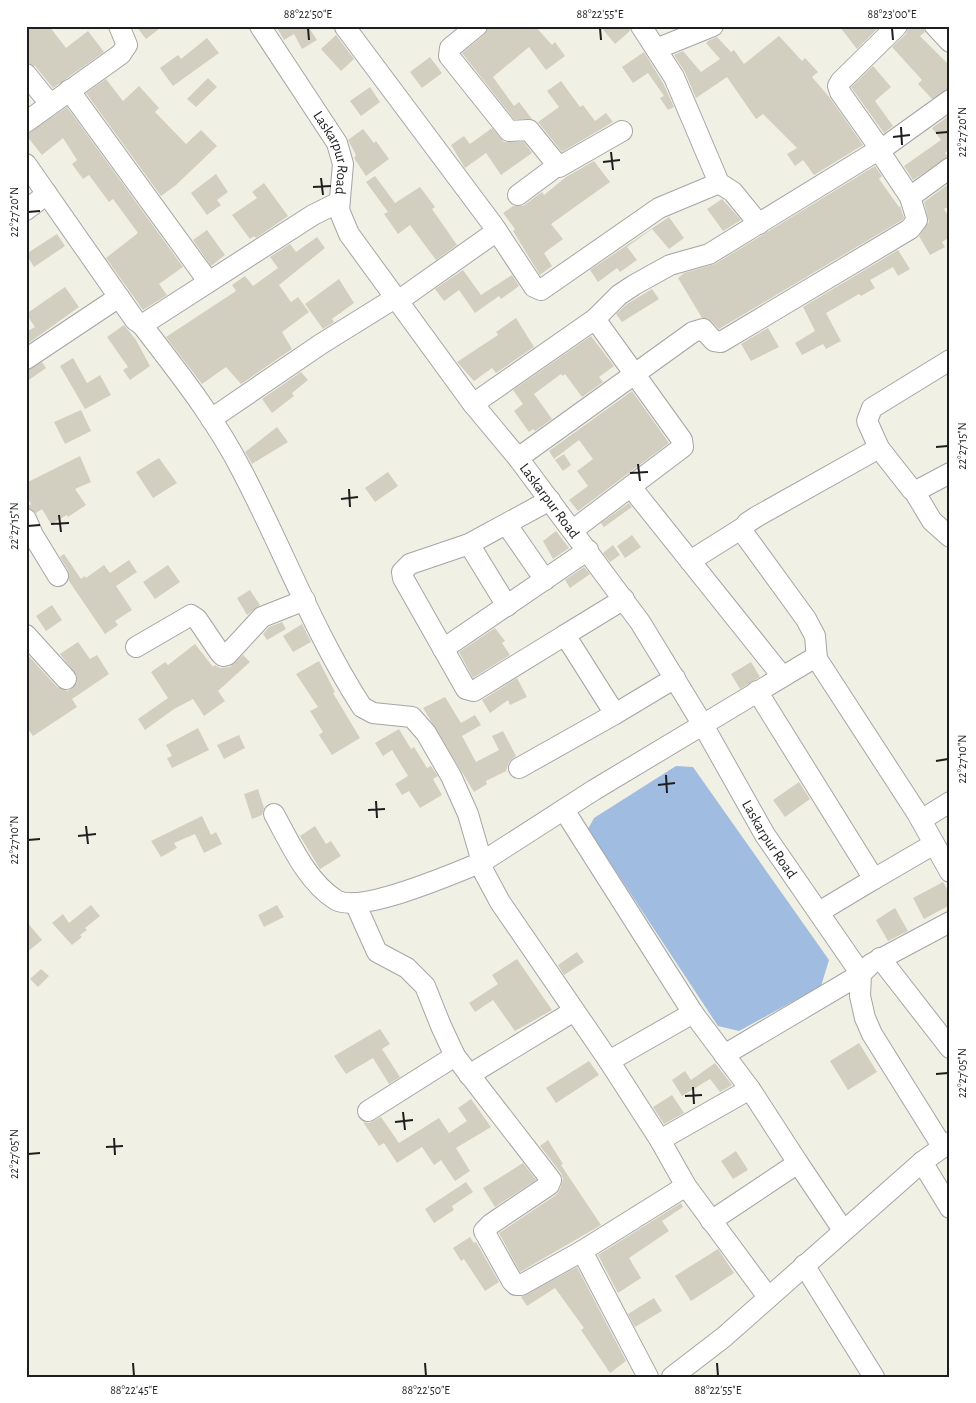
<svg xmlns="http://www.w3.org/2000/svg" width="976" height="1403" font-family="'Alegreya Sans',sans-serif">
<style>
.water{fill:#a0bce1}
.building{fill:#d3cfc0}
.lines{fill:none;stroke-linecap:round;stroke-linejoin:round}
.minor-casing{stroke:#a5a5a5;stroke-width:22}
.minor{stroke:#fff;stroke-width:20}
.ticks{fill:none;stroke:#1e1e1e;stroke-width:2}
.labels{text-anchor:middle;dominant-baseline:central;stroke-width:4;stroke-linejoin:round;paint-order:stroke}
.street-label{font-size:15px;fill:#1e1e1e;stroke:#fff}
.neatline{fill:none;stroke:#1e1e1e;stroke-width:2}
.ticks-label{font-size:12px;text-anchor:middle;fill:#1e1e1e}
</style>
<rect width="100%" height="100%" fill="#f0f0e4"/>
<path class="water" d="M676 766 693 767 829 960 821 986 739 1031 718 1026 588 829 594 818Z"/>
<path class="building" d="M26 26H49L66 48 88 31 104 52 53 88 35 66 26 62Z
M136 26H163L146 39Z
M276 26H308L317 40 302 49 294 34 284 40Z
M489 26H535L552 45 555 42 565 56 546 70 529 47 493 77 514 106 519 102 532 119H514L462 53 484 35Z
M600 26H629L630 31 615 44Z
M839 26H880L857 49Z
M909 26H923L925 32 920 36 950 66V88L932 99 918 84 922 80 892 47 906 34Z
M336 35 354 59 341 71 321 49Z
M779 36 802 61 805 58 818 72 812 77 830 98 863 145 814 175 803 160 795 166 787 154 797 148 763 114 756 119 727 77 696 98 685 72 674 55 683 51 701 72 720 59 706 43 708 41 717 37 731 52 734 50 744 64Z
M207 38 219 53 173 86 160 68 178 55 181 59Z
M644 52 663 83 674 107 668 110 660 98 664 96 648 73 633 83 622 67Z
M430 57 442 73 422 88 410 72Z
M873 66 891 87 875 101 893 126 884 133 851 87Z
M208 78 217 87 196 107 187 99Z
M106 79 123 101 139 86 159 108 155 112 186 144 201 130 217 146 176 185 161 196 86 93Z
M561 81 580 107 583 105 595 121 606 113 613 122 562 152 538 122 559 107 547 91Z
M370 87 380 102 361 116 350 101Z
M67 107 183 267 159 284 167 295 143 310 106 258 138 233 113 199 109 202 89 175 83 179 72 164 77 160 63 138 42 155 26 135Z
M950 115V152L948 150 945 153 948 157 913 180 904 166 941 140 932 128Z
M492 128 504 142H524L532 153 501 175 486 153 465 168 451 145 464 136 470 144Z
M363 129 374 143 376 141 389 159 366 176 354 158 356 155 348 140Z
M594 161 610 182 551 224 563 239 544 253 552 266 540 275 513 231 515 229 503 213 513 206H523L542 192 544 195 566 177Z
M875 166 882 176 879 179 899 207 900 206 904 218 902 220 719 329 711 321 702 318 678 278 684 273 715 264Z
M216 174 228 192 217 200 221 205 207 215 191 193Z
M375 176 395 203 420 187 435 207 432 209 457 245 436 260 410 225 398 234 384 214 388 212 366 182Z
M264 183 288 216 256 238 254 236 250 239 232 215 257 198 252 192Z
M950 183V206L944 209 950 219V237L942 242 945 247 930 255 919 236 929 222 924 202Z
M722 199 741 220 723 231 707 209Z
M669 217 684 238 669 249 652 229 627 247 637 260 620 272 617 268 598 282 590 270Z
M207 230 225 255 211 266 193 240Z
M57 234 65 246 34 267 26 254Z
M317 237 325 248 279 285 291 302 298 297 309 312 282 332 292 349 241 384 226 367 202 384 166 337 236 291 232 285 245 276 253 286 278 268 270 257 290 244 296 252Z
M898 250 910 269 898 276 893 267 870 280 875 288 861 296 859 294 826 313 841 341 826 349 823 344 802 355 795 343 815 331 803 307Z
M463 270 481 295 512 275 519 286 501 299 499 296 475 313 459 290 444 301 435 289Z
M339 279 354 303 332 319 334 322 323 329 305 304Z
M65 287 79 307 26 345V332L35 327 26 314Z
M652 289 659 299 622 322 616 314 627 304Z
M516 318 534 347 496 373 492 368 474 381 457 362 498 335 496 332Z
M124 325 136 340 150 366 130 380 123 370 128 367 107 337Z
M768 328 779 347 751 361 741 344Z
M591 336 614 366 599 377 603 382 582 397 565 374 563 376 561 374 534 394 552 419 535 431 533 429 529 432 514 411 523 404 513 390Z
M73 358 87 383 100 375 111 395 85 409 60 366Z
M42 362 46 368 26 382V371Z
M301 372 308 380 292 393 294 396 272 413 262 399Z
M632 391 669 443 578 511 569 500 588 486 577 471 593 459 579 440 554 459 549 451Z
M81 410 91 431 65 444 54 422Z
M277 427 288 442 252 464 245 452Z
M564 454 571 465 563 471 555 460Z
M80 456 91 482 75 489 86 505 68 517 67 515 51 524 42 509 36 513 26 507 31 504 26 494V483Z
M159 458 177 483 153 498 136 472Z
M388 472 398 486 375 502 365 488Z
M629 503 632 507 604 527 601 523Z
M556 531 569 548 553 559 543 541Z
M632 535 641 547 625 558 617 546Z
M613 545 620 555 610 562 603 553Z
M64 554 81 579 85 576 86 578 104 565 110 573 129 560 137 572 116 586 132 610 115 621 118 625 105 634 69 581 68 570 60 557Z
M168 565 180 582 155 599 143 582Z
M584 567 590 574 570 588 565 580Z
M250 590 260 605 247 615 237 598Z
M52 605 62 620 46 631 36 616Z
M282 622 286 629 267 640 263 634 269 627Z
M302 624 311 642 293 652 283 636Z
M495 628 505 641 502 643 510 655 473 678 459 652Z
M78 642 90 659 97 655 109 674 72 699 77 707 33 736 26 726V653L57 687 68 691 77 683V676L60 654Z
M195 644 213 667 215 665 220 668 230 667 243 655 250 662 218 691 225 701 204 716 193 699 174 709 145 730 138 719 168 698 151 672 165 662 168 665Z
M319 661 335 692 333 693 360 738 332 755 319 735 323 732 310 711 318 707 296 674Z
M751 662 760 677 740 689 731 674Z
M517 678 527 697 510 705 508 700 490 713 482 700Z
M445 697 461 723 475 715 481 725 462 736 476 762 499 750 492 736 503 731 516 756 509 762 506 771 486 781 487 784 474 792 423 708Z
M198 728 209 750 172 768 167 758 172 756 166 745Z
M399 729 411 749 414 747 427 768 431 766 438 776 433 779 442 795 420 808 409 791 402 795 395 784 408 776 392 750 383 756 375 743Z
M239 735 245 748 224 759 217 745Z
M799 782 810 799 785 817 773 800Z
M258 789 264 808 262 815 252 819 244 794Z
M202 816 211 835 216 832 222 844 204 853 195 834 174 843 177 848 161 857 151 841Z
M315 826 326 844 331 841 341 856 320 869 300 836Z
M943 882 950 895V905L924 919 913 898Z
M91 905 100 916 85 928 87 930 80 935 82 937 72 945 52 923 63 914 69 923Z
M277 905 284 917 264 927 258 915Z
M895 908 908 931 888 941 876 920Z
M26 921 42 940 26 953Z
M577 952 584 962 564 975 558 965Z
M517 959 552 1010 515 1031 493 1000 475 1012 469 1003 498 984 492 975Z
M41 969 49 976 38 987 30 979Z
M380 1029 390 1044 382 1049 400 1077 389 1084 373 1058 346 1074 334 1056Z
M859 1043 877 1072 848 1090 830 1061Z
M589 1061 599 1075 556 1103 546 1088Z
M715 1063 732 1085 720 1092 710 1079 682 1096 672 1080 685 1071 691 1080Z
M672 1095 684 1113 664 1124 653 1107Z
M471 1099 491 1127 456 1148 470 1171 455 1181 441 1160 434 1165 422 1147 397 1163 384 1143 379 1146 363 1122 369 1123 381 1117 399 1143 439 1118 449 1133 467 1121 458 1108Z
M548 1140 563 1164 561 1165 601 1225 520 1272 499 1233 556 1195 560 1189 563 1179 561 1173 540 1146Z
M736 1151 748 1170 733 1179 721 1161Z
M523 1163 536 1180 495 1207 483 1188Z
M466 1182 473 1192 452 1206 454 1210 434 1223 425 1209Z
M681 1203 683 1207 662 1221 669 1231 629 1258 641 1278 618 1293 598 1255Z
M470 1237 474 1243 476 1242 499 1282 485 1291 464 1259 461 1261 453 1248Z
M718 1249 734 1273 691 1301 675 1276Z
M577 1267 626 1361 610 1373 581 1330 584 1328 555 1288 527 1306 521 1297Z
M654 1298 662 1311 635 1327 628 1314Z"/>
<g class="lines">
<defs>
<g id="minor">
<path id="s1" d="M260 26 337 143 343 164 339 210 349 234 473 404 518 458 640 622 703 725 765 835 861 974 724 1055"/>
<path d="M477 26 450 48 449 56 509 131 529 130 559 167 622 131"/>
<path d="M935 26 950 42"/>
<path d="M345 27 493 225 534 287 541 290 659 208 719 183 674 77 641 26"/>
<path d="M656 49 713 26"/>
<path d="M26 74 50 104"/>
<path d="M69 90 208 281"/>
<path d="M26 122 121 54 127 45 119 26"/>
<path d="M878 149 910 197"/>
<path d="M879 151 950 100"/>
<path d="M26 164 135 320 142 325 313 215 339 202"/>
<path d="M719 183 733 192 759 224"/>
<path d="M518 195 557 166"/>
<path d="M26 210 47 194"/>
<path d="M398 301 497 231"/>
<path d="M142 325C178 372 215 418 242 471 283 549 314 633 362 707L373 713 412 717 426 733 451 776 468 814 482 862 594 790 809 661 817 659 917 813 950 872"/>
<path d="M26 359 119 297"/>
<path d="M950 360 872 408 867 421 879 448 912 490 916 491 950 473"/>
<path d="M473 404 595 319 619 295 634 285 670 265 709 254 875 152 878 149 876 143 840 92 838 86 841 81 897 26"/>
<path d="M211 419 321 344 395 298"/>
<path d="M518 458 693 332 703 329 714 341 721 342 910 229 917 220 910 197 950 168"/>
<path d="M631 487 782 676"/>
<path d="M914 491 932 521 950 537"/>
<path d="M26 519 33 535 58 576"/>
<path d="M507 525 545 580"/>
<path d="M573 530 683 447 682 440 595 319"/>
<path d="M469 544 507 606"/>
<path d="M690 561 744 527"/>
<path d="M26 635 66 679"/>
<path d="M565 635 624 599"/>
<path d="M136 647 191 615 197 619 220 653 223 656 227 655 262 617 305 600"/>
<path d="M443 649 588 550"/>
<path d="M817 659 815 636 806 619 742 531 747 523 756 517 879 448"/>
<path d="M757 691 874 879 819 912"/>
<path d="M615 714 675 678"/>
<path d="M519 768 615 714 565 635 474 691 466 689 403 578 402 572 410 564 469 544 550 500"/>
<path d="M564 810 693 1013"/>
<path d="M274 814C290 843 307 882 336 900 361 914 455 873 482 862"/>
<path d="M921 820 950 802"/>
<path d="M479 863 500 902 609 1061 660 1140 686 1186 768 1297"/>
<path d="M874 879 934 844"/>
<path d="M355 903 377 952 407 968 425 986 441 1026 455 1056 551 1180 549 1185 491 1224 484 1231 512 1281 516 1285H521L582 1251"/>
<path d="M880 958 950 1048"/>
<path d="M609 1061 693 1013 750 1089 798 1163 711 1221"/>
<path d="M469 1075 574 1011"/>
<path d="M368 1111 455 1056"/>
<path d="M660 1140 750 1089"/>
<path d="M942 1146 872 1034 865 1018 860 996 861 974 871 964 950 922"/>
<path d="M922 1162 950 1208"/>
<path d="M798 1163 843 1230"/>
<path d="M804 1265 874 1377"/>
<path d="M648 1377 582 1251 686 1186"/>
<path d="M672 1377 724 1337 922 1162 950 1142"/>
</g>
</defs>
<use href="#minor" class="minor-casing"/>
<use href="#minor" class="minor"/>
</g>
<path class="ticks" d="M308 28 309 40M600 28 601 40M892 28 893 40M901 127 902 145M936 133 948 132M893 137 910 135M611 152 613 170M603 162 620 160M321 178 323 195M313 187 331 186M28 212 40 211M936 447 948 446M638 464 640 481M630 473 648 472M349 489 350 507M341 499 358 497M59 515 61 532M51 524 69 523M28 526 40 525M936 761 948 759M666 775 667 793M658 785 675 783M376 801 377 818M368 810 385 809M86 826 88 844M78 836 96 834M28 840 40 839M936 1074 948 1073M693 1087 694 1104M685 1096 702 1095M403 1112 405 1130M395 1122 413 1120M114 1138 115 1155M106 1147 123 1146M28 1154 40 1153M133 1363 134 1376M425 1363 426 1376M717 1363 718 1376"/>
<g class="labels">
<g class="street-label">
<text stroke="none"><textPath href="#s1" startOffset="148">Laskarpur Road</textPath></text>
<text stroke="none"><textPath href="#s1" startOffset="568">Laskarpur Road</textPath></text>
<text stroke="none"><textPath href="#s1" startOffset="972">Laskarpur Road</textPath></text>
</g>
</g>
<rect width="976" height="1403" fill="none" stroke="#ffffff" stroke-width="55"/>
<rect x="28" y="28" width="920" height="1348" class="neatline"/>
<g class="ticks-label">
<text x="308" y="18">88°22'50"E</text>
<text x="600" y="18">88°22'55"E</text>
<text x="892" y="18">88°23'00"E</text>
<text transform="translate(962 132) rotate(-90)" y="4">22°27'20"N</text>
<text transform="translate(14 212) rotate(-90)" y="4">22°27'20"N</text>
<text transform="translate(962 446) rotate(-90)" y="4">22°27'15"N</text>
<text transform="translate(14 526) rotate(-90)" y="4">22°27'15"N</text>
<text transform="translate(962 759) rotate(-90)" y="4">22°27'10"N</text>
<text transform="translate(14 840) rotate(-90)" y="4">22°27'10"N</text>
<text transform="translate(962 1073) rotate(-90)" y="4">22°27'05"N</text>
<text transform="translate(14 1154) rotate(-90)" y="4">22°27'05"N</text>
<text x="134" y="1394">88°22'45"E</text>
<text x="426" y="1394">88°22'50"E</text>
<text x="718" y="1394">88°22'55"E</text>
</g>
</svg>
